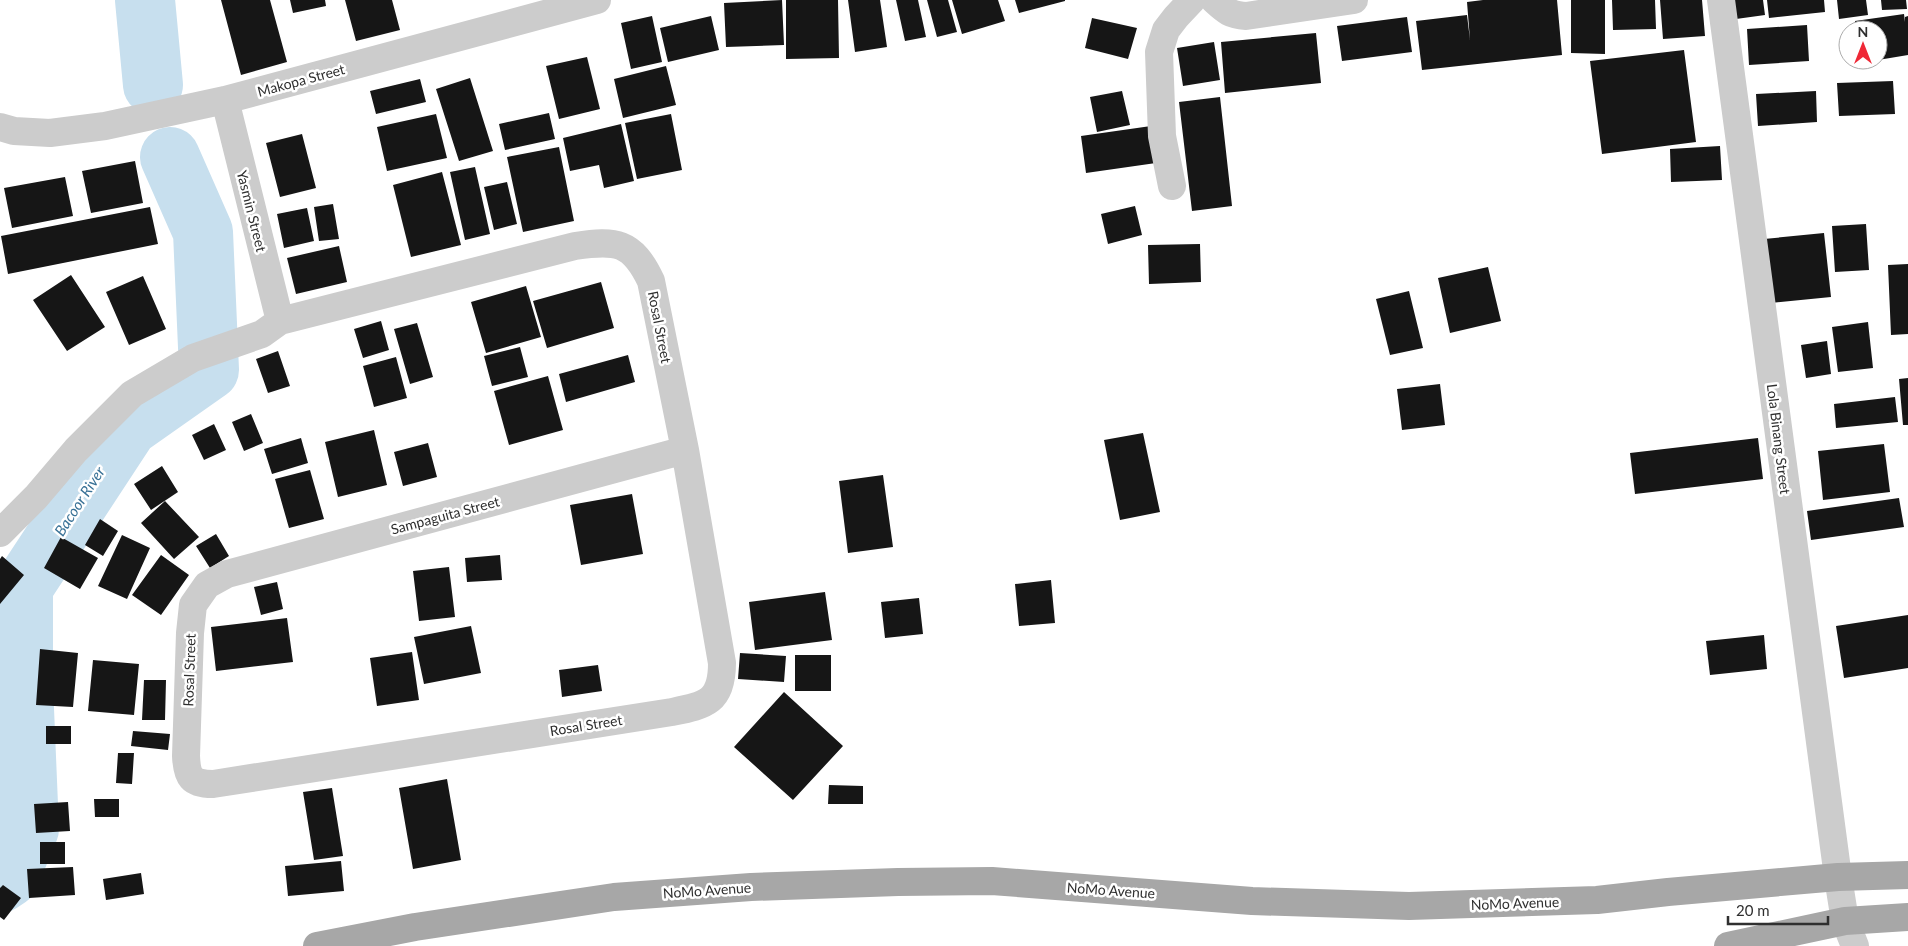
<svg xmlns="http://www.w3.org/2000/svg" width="1908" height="946" font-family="Lato,sans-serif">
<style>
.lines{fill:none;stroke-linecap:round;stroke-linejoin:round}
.river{stroke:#c7dfee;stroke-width:60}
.building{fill:#161616}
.minor{stroke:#ccc;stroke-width:28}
.major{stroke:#a7a7a7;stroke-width:28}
.labels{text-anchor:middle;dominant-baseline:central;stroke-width:5;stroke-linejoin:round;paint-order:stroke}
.street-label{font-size:14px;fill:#2f2f2f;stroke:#fff}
.water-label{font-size:15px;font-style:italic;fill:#387196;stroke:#fff}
</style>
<rect width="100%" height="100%" fill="#fff"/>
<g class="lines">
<path class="river" d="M145 0 153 85
M0 883 9 877 29 829 23 685V587L128 427 209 370 203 232 170 157"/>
</g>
<path class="building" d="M221 0H270L287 62 241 75Z
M290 0H325L326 6 293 13Z
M345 0H392L400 30 356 41Z
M782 0 784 45 726 47 724 3Z
M786 0H838L839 58 786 59Z
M848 0H880L887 47 855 52Z
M896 0H918L926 37 905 41Z
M927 0H948L957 32 937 37Z
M952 0H998L1005 21 962 34Z
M1015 0H1065V1L1019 13Z
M1483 0H1557L1562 55 1422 70 1416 21 1467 15 1470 40 1467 2Z
M1571 0H1605V54L1571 53Z
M1612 0H1655L1656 29 1613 30Z
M1660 0H1702L1705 36 1663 39Z
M1733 0H1763L1765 15 1736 19Z
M1767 0H1824L1825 12 1769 18Z
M1837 0H1866L1868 15 1839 19Z
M1881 0H1906L1907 9 1882 10Z
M1904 14 1905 22V17L1908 16V55L1878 60V30H1856L1855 21Z
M652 16 662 62 631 69 621 23Z
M711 16 719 50 668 62 660 28Z
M1407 17 1412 52 1342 61 1337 26Z
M1092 18 1137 28 1128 59 1085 48Z
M1807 25 1809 61 1749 65 1747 29Z
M1316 33 1321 83 1225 93 1221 42Z
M1214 42 1220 80 1183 86 1177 48Z
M1684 50 1696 142 1602 154 1590 61Z
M587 57 600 109 559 119 546 66Z
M666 66 676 105 623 118 614 79Z
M470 78 493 151 459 161 436 89Z
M420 79 426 102 376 114 370 91Z
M1893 81 1895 114 1839 116 1837 83Z
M1122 91 1130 125 1097 132 1090 97Z
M1816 91 1817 122 1758 126 1756 94Z
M1220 97 1232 206 1192 211 1179 102Z
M549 113 555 139 505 150 499 124Z
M436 114 447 158 387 171 377 127Z
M671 114 682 170 637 179 625 123Z
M621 124 634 181 604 188 599 165 570 171 563 138Z
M1151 126 1156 163 1086 173 1081 136Z
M302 134 316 188 280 197 266 143Z
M1720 146 1722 180 1671 182 1670 149Z
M559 147 574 221 523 232 507 157Z
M135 161 143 203 91 213 82 171Z
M475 167 490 234 465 240 450 172Z
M442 172 461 245 411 257 393 185Z
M65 177 73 216 12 228 4 188Z
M507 182 517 224 494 230 484 187Z
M333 204 339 239 319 241 314 207Z
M1135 206 1142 235 1108 244 1101 214Z
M150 207 158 244 8 274 1 236Z
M307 208 314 241 284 248 277 214Z
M1866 224 1869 270 1835 272 1832 226Z
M1824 233 1831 297 1771 303 1764 239Z
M1200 244 1201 282 1149 284 1148 245Z
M339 246 347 282 296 294 287 258Z
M1908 264V334L1891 335 1888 265Z
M1488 267 1501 321 1450 333 1438 278Z
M71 275 105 327 67 351 33 300Z
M143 276 166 329 129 345 106 292Z
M601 282 614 328 547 348 533 301Z
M526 286 541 337 486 353 471 302Z
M1409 291 1423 348 1390 355 1376 299Z
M381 321 389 350 363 358 354 329Z
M1868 322 1873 368 1838 372 1832 327Z
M417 323 433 377 410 384 394 329Z
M1827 341 1831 374 1806 378 1801 345Z
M520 347 528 377 492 386 484 356Z
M278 351 290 386 268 393 256 359Z
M628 355 635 382 566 402 559 374Z
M396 357 407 398 374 407 363 366Z
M548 376 563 430 509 445 494 391Z
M1908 378V425H1903L1899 379Z
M1440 384 1445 425 1402 430 1397 389Z
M1895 397 1898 422 1836 428 1834 404Z
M251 414 263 443 244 451 232 422Z
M214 424 226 450 204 460 192 435Z
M374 430 387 485 338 497 325 442Z
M1143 433 1160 512 1120 520 1104 440Z
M301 438 308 463 272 474 264 449Z
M1758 438 1763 479 1635 494 1630 453Z
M428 443 437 477 403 486 394 452Z
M1884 444 1890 492 1823 500 1818 451Z
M162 466 178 492 151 510 134 484Z
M310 470 324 519 289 528 275 479Z
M883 475 893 547 848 553 839 481Z
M632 494 643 554 581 565 570 505Z
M1899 498 1904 527 1811 540 1807 511Z
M165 501 199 537 174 559 141 523Z
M100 519 118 531 103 556 85 545Z
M216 534 229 556 210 568 196 546Z
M122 535 150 548 127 599 98 586Z
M61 537 98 558 80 589 44 568Z
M161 555 189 575 161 615 132 595Z
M500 555 502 580 467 582 465 558Z
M2 556 24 575 0 604V559Z
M449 567 455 617 419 621 413 571Z
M1051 580 1055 623 1019 626 1015 584Z
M277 582 283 609 261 615 254 587Z
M825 592 832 640 755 650 749 602Z
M919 598 923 634 885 638 881 602Z
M1908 615V668L1844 678 1836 626Z
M287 618 293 662 216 671 211 627Z
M471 626 481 673 424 684 414 637Z
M1764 635 1767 669 1710 675 1706 641Z
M40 649 78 653 73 707 36 705Z
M412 652 419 700 377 706 370 658Z
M740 653 786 656 784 682 738 679Z
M795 655H831V691H795Z
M93 660 139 664 134 715 88 711Z
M598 665 602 691 562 697 559 670Z
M144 680H166L165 720H142Z
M784 692 843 746 793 800 734 747Z
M46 726H71V744H46Z
M133 731 170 734 168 750 131 746Z
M118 753H134L132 784 116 783Z
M447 779 461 860 413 869 399 788Z
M829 785 863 786V804H828Z
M332 788 343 856 314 860 303 792Z
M94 799H119V817H95Z
M68 802 70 831 36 833 34 804Z
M40 842H65V864H40Z
M341 861 344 891 288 896 285 866Z
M73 867 75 895 29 898 27 869Z
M141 873 144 894 106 900 103 879Z
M3 885 21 898 4 920 0 917V888Z"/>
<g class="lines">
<path class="minor" d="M1214 0C1226 11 1230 15 1246 16L1354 0
M1721 0 1838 877 1845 921 1855 946
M225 100 280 321
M0 127 14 131 50 133 105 126 225 100 597 0
M1172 186 1162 136 1159 52 1166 30 1176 17 1192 0
M0 533 36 497 76 450 132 394 193 358 262 334 280 321 575 246C616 240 632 241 651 281L685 450 722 663C722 702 706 705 672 712L213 784C191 784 187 777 186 756L190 633 193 605 207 585 227 574 685 450"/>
<path class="major" d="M317 946 415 927 614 897 751 887 898 882 992 881 1252 901 1409 906 1597 900 1668 892 1838 877 1908 875
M1728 946 1845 921 1908 917"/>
</g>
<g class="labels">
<g class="street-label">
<text transform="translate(301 80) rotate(-15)">Makopa Street</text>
<text transform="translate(252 211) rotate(76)">Yasmin Street</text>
<text transform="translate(660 327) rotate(79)">Rosal Street</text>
<text transform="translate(1779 439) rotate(83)">Lola Binang Street</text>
<text transform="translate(445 515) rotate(-15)">Sampaguita Street</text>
<text transform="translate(189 670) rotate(-88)">Rosal Street</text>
<text transform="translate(586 725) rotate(-9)">Rosal Street</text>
<text transform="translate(707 890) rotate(-4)">NoMo Avenue</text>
<text transform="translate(1111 890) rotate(4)">NoMo Avenue</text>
<text transform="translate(1515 903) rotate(-2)">NoMo Avenue</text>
</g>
<g class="water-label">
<text transform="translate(79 501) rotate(-57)">Bacoor River</text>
</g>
</g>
<g transform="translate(1863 45)"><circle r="24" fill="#ffffff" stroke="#acacac"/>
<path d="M0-4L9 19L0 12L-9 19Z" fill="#ef2836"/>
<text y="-8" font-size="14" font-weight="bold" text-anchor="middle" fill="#2f2f2f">N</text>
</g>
<path d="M1728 916v8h100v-8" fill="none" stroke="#2f2f2f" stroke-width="2.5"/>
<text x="1736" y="916" font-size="15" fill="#2f2f2f" stroke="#ffffff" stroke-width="4" paint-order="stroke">20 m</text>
</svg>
